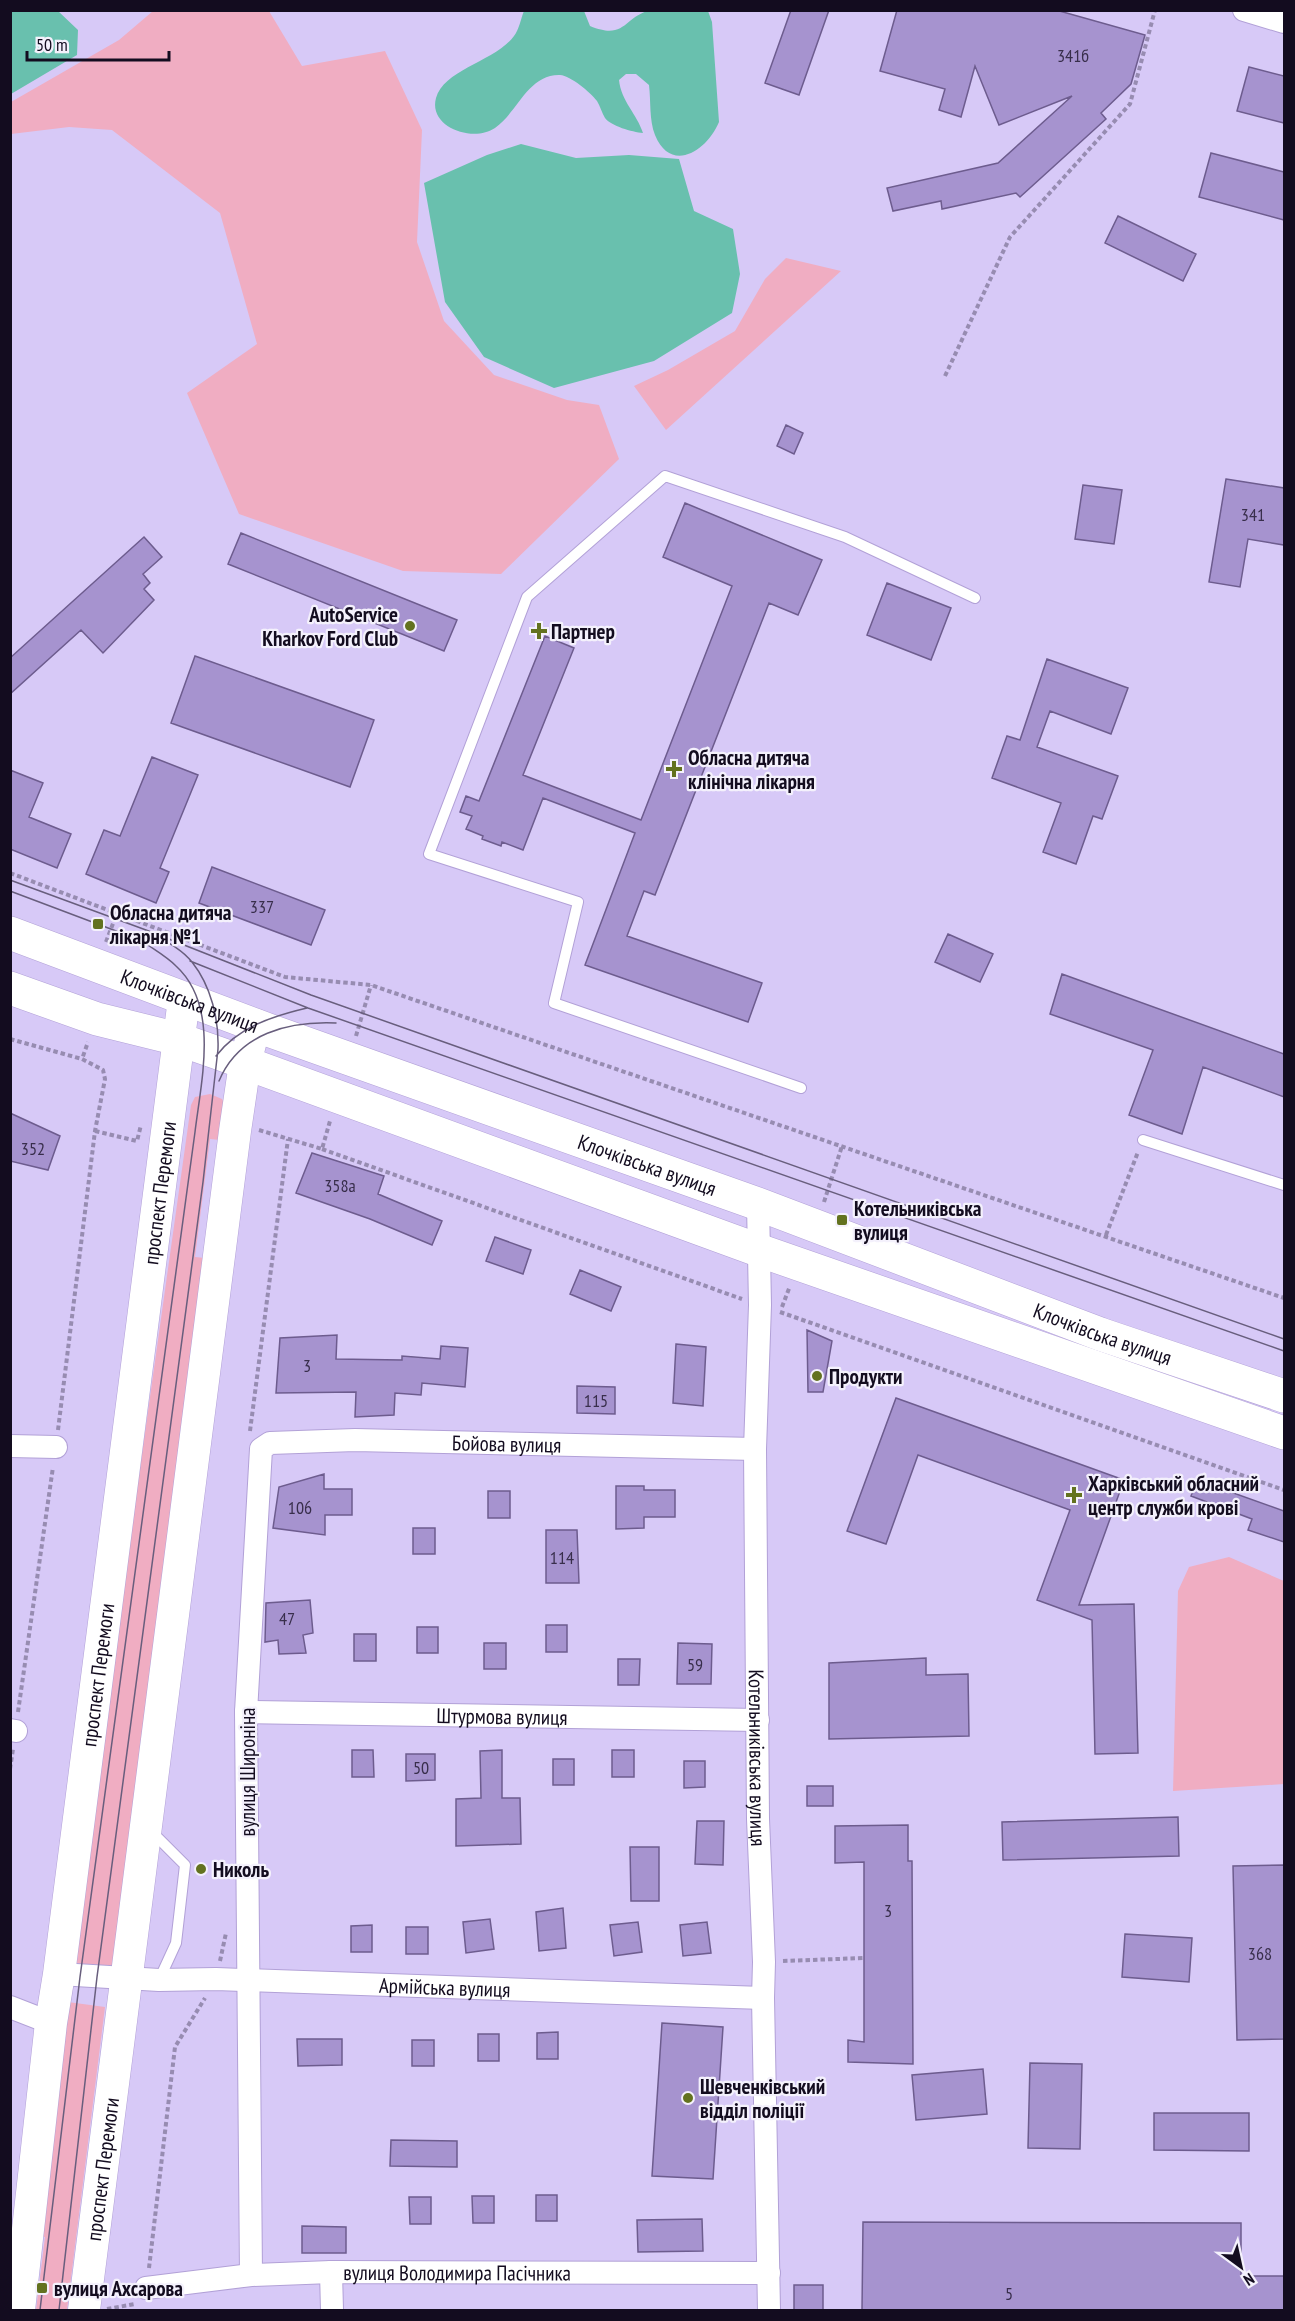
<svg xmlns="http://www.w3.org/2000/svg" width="1295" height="2321" font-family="'PT Sans Narrow',sans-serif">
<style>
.green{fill:#f0adc2}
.water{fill:#69c0ae}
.building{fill:#a693cf;stroke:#6d5c8e;stroke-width:1.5}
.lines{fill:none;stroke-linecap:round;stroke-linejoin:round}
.lane-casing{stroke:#b2a1d7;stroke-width:12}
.street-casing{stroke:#b2a1d7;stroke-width:24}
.secondary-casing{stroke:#b2a1d7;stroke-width:33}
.primary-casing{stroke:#b2a1d7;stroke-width:34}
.path{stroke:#978cb1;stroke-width:4;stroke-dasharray:4.5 3;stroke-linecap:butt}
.lane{stroke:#fff;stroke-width:10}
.street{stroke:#fff;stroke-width:22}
.secondary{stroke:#fff;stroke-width:32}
.primary{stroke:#fff;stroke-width:33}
.tram{stroke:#685e7d;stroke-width:1.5}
.poi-dot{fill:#63721f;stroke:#f4f1fc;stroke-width:2}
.labels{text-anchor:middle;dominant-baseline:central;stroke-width:4.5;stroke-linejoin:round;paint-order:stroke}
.number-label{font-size:18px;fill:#382e4b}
.poi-label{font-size:21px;font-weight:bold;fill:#130c1f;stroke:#f4f1fc;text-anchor:start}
.street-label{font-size:21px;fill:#130c1f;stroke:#f4f1fc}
</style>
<rect width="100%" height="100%" fill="#d7c9f7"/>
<path class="green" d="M153 11H269L302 66 385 51 422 130 417 242 444 321 494 375 567 400 599 405 619 459 501 574 403 571 239 514 187 393 257 344 220 213 112 130 69 127 11 134V102L119 40Z
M786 258 841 271 666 430 634 386 668 370 735 331 765 279Z
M210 1094 222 1099 226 1107 220 1140 210 1139 195 1257 205 1258 112 1971 70 1967 191 1105 195 1097Z
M1229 1557 1284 1581V1784L1173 1791 1178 1591 1189 1567Z
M68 2002 105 2007 67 2310H36L45 2237 32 2235Z"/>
<path class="water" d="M10 11H58L78 30 77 55 11 94Z
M524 11H584L590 26C626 41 624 16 651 10 666 7 691 10 708 11L712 22 719 122C707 151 671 174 655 135 649 120 651 101 649 85L636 74H626L619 80C621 101 637 114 643 133 632 132 611 126 605 118 602 113 600 106 597 101 590 92 571 76 560 75 528 74 518 112 495 128 473 143 428 127 436 98 444 69 496 61 514 36 519 30 521 18 524 11Z
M521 144 576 158 629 155 679 159 694 211 733 229 740 274 732 313 654 361 554 388 484 357 445 302 424 183 487 155Z"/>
<path class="building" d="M791 10H829L799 95 765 83Z
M897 10H1056L1145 35 1131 84 1101 113 1106 119 1020 197 1016 193 942 209 941 201 893 211 887 188 998 163 1072 96 999 125 975 66 961 117 939 110 945 89 880 71Z
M1249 67 1284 76V123L1237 111Z
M1211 153 1284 172V220L1199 197Z
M1118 216 1196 254 1183 281 1105 243Z
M786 425 803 433 794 454 777 446Z
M1226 479 1284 488V545L1248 539 1240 587 1209 582Z
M1083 485 1122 490 1114 544 1075 539Z
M685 503 822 560 798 615 769 603 655 895 644 891 627 936 762 983 748 1022 585 965 635 833 543 798 523 850 502 842 501 846 482 839 483 836 466 829 472 816 460 812 466 796 479 801 545 636 574 648 523 775 641 820 732 586 663 557Z
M241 533 457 620 444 651 228 564Z
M144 537 162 557 143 574 150 583 144 589 154 600 103 653 81 630 10 694V658Z
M887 583 951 608 931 660 867 635Z
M195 656 374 720 350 787 171 723Z
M1047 659 1128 688 1111 734 1050 711 1037 747 1118 776 1102 819 1093 816 1076 864 1043 852 1061 803 992 778 1007 736 1020 740Z
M152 757 198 775 160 868 169 872 156 903 86 874 104 830 120 836Z
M10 770 43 783 29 817 71 834 57 868 10 849Z
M212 867 325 910 311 945 199 903Z
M948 934 993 954 980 982 935 962Z
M1062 974 1284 1054V1097L1203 1067 1182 1134 1129 1115 1153 1050 1050 1014Z
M10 1113 60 1136 48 1170 10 1161Z
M312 1153 384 1176 378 1194 442 1221 432 1245 370 1219 296 1193Z
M495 1237 531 1250 523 1274 486 1261Z
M580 1270 621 1287 611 1311 570 1294Z
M807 1330 832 1341 823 1392H808Z
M337 1335 336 1359 402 1360V1356L440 1359 441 1346 468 1348 465 1387 422 1383 421 1395 395 1393 394 1415 355 1417 356 1392 276 1393 280 1338Z
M676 1344 706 1347 703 1406 673 1403Z
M577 1386 615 1387V1414L577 1413Z
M896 1398 1124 1480 1079 1605 1134 1604 1138 1753 1095 1754 1092 1620 1037 1600 1070 1510 918 1455 886 1544 847 1531Z
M324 1474V1489H352V1515H325V1535L273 1528 279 1487Z
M1197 1480 1284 1511V1542L1248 1530 1252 1519 1191 1496Z
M616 1486H644V1490H675V1517H644V1528L616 1529Z
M488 1491H510V1518H488Z
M413 1528H435V1554H413Z
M546 1530H577L579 1583H546Z
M310 1600 313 1633 303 1635 306 1653 279 1654 278 1640 265 1642 266 1603Z
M546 1625H567V1652H546Z
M417 1627H438V1653H417Z
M354 1634H376V1661H354Z
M484 1643H506V1669H484Z
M678 1643 712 1644 711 1684H677Z
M926 1658V1675L968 1674 969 1736 829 1739V1663Z
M618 1659H640L639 1685H618Z
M352 1750H373L374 1777H352Z
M502 1750V1798H520L521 1844 456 1846V1799L481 1798 480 1751Z
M612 1750H634V1777H612Z
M406 1754H435V1780L406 1781Z
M553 1759H574V1785H553Z
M684 1761H705V1787L684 1788Z
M807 1786H833V1806H807Z
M1178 1817 1179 1856 1003 1860 1002 1822Z
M697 1821H724L723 1865 695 1864Z
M908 1825V1861H912L913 2064 848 2062V2040L864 2042V1862L835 1863V1826Z
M630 1847H659V1901H631Z
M1284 1865V2039L1237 2040 1233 1866Z
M563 1908 566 1948 539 1951 536 1912Z
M490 1919 494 1949 466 1953 463 1922Z
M638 1922 642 1952 614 1956 610 1925Z
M707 1922 711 1953 683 1956 680 1925Z
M372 1925V1952H351V1926Z
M406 1927H428V1954H406Z
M1125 1934 1192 1938 1189 1982 1122 1977Z
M662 2023 723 2027 713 2179 652 2176Z
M558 2032V2059H537V2033Z
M478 2034H499V2061H478Z
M297 2039H342V2065L298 2066Z
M412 2040H434V2066H412Z
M1030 2063 1082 2064 1080 2149 1028 2148Z
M983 2069 987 2114 916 2120 912 2075Z
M1154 2113H1249V2151L1154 2150Z
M391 2140 457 2141V2167L390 2166Z
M536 2195H557V2221H536Z
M472 2196H494V2223H473Z
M409 2197H431V2224H410Z
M702 2219 703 2251 638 2252 637 2220Z
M863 2222 1241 2223V2276H1284V2310H862Z
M302 2226 346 2227V2253H302Z
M794 2285H823V2310H794Z"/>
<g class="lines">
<defs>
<path id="lane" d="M801 1088 554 1003 578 902 429 854 527 597 665 476 845 537 975 598
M1143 1140 1284 1185
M151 1831 185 1865 176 1943 159 1980"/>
<g id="street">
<path d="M1244 10 1284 22"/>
<path id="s1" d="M758 1204 760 1305 755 1449 758 1819 764 1962 763 1998 769 2310"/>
<path d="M10 1446 56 1447"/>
<path id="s2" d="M246 1712 758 1720"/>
<path d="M10 1730 16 1731"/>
<path id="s3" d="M59 1974 159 1980 216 1979 763 1998"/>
<path d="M10 2007 51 2023"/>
<path d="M331 2272 332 2310"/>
<path id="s4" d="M251 2275 246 1712 261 1449 270 1443 355 1440 755 1449"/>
<path id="s5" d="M146 2288 251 2275 331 2272 769 2273"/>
</g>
<g id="secondary">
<path id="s6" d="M19 2310 51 2023 59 1974 184 999"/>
<path id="s7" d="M84 2310 235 1131 245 1063 255 1025"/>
</g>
<g id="primary">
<path id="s8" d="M10 933 271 1031 758 1204 1100 1334 1284 1396"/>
<path d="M10 988 97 1019 178 1039 218 1053 758 1250 1284 1433"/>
</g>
</defs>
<use href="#lane" class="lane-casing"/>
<use href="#street" class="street-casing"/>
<use href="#secondary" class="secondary-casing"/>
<use href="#primary" class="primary-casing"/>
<path class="path" d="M945 376 1010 237 1130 104 1155 10
M10 873 285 977 371 985 1284 1298
M106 942 117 913
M356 1036 371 985
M10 1039 82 1059
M259 1130 322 1149 330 1121
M95 1131 137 1141 141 1125
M322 1149 742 1299
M824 1202 842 1146
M1106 1235 1138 1152
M782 1307 790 1286
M780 1312 1284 1490
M58 1430 95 1131 105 1079 103 1070 82 1059 88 1042
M250 1431 288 1139
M18 1712 53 1467
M10 1769 13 1749
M220 1961 226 1933
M783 1961 864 1958
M149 2268 175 2047 205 1998
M107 2309 135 2304"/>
<use href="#lane" class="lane"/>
<use href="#street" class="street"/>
<use href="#secondary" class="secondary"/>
<use href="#primary" class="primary"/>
<path class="tram" d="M10 880 146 930 311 995 1284 1339
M10 891 148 943
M190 961 308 1008 1284 1351
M216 1056C238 1027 273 1016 307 1008
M219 1081C239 1033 289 1021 336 1023
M40 2310 80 1977 195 1132C201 1081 220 1006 176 966 166 956 153 949 142 941
M59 2310 97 1977 203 1182 218 1049C219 1019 211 986 192 962 180 947 161 939 146 930"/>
</g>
<g class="poi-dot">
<circle cx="410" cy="626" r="6"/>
<path d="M536 622h6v6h6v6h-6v6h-6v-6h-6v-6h6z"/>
<path d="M671 760h6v6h6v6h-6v6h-6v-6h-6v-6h6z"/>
<rect x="92" y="918" width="12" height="12" rx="3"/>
<rect x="836" y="1214" width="12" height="12" rx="3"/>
<circle cx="817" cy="1376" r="6"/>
<path d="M1071 1486h6v6h6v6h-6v6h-6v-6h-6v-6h6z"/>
<circle cx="201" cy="1869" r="6"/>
<circle cx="688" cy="2098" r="6"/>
<rect x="36" y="2282" width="12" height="12" rx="3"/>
</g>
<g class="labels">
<g class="number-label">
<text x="1073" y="55">341б</text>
<text x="1253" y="514">341</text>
<text x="262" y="906">337</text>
<text x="33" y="1148">352</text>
<text x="340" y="1185">358а</text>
<text x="307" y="1365">3</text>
<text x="596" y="1400">115</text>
<text x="300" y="1507">106</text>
<text x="562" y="1557">114</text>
<text x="287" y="1618">47</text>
<text x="695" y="1664">59</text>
<text x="421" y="1767">50</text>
<text x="888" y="1910">3</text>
<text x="1260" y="1953">368</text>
<text x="1009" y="2293">5</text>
</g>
<g class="poi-label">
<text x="398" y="614" text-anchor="end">AutoService<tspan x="398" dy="24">Kharkov Ford Club</tspan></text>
<text x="551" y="631">Партнер</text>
<text x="688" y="757">Обласна дитяча<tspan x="688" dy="24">клінічна лікарня</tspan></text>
<text x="110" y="912">Обласна дитяча<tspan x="110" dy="24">лікарня №1</tspan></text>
<text x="854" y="1208">Котельниківська<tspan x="854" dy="24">вулиця</tspan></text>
<text x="829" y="1376">Продукти</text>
<text x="1088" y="1483">Харківський обласний<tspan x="1088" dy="24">центр служби крові</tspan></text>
<text x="213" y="1869">Николь</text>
<text x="700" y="2086">Шевченківський<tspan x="700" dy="24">відділ поліції</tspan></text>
<text x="54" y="2288">вулиця Ахсарова</text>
</g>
<g class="street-label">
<text stroke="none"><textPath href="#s8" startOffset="192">Клочківська вулиця</textPath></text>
<text stroke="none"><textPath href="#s8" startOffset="678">Клочківська вулиця</textPath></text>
<text stroke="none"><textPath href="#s6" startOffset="1126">проспект Перемоги</textPath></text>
<text stroke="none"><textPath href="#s8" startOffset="1164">Клочківська вулиця</textPath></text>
<text stroke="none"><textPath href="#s4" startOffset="1074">Бойова вулиця</textPath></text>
<text stroke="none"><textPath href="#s6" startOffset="640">проспект Перемоги</textPath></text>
<text stroke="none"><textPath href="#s2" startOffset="256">Штурмова вулиця</textPath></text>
<text stroke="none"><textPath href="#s1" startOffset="554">Котельниківська вулиця</textPath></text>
<text transform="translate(247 1772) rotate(-90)">вулиця Широніна</text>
<text stroke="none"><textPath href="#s3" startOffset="386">Армійська вулиця</textPath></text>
<text stroke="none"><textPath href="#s7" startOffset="142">проспект Перемоги</textPath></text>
<text stroke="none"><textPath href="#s5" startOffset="312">вулиця Володимира Пасічника</textPath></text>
</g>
</g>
<rect width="1295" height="2321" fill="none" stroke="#130c1f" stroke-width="24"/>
<g transform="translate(1241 2267) rotate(147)" stroke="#f4f1fc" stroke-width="4.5" paint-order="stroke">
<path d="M0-4.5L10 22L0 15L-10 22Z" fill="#130c1f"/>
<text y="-9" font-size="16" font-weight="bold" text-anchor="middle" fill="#130c1f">N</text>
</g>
<path d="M27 51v9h142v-9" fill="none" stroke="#130c1f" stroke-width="3"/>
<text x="36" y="51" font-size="18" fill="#130c1f" stroke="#f4f1fc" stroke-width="4.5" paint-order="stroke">50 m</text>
</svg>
